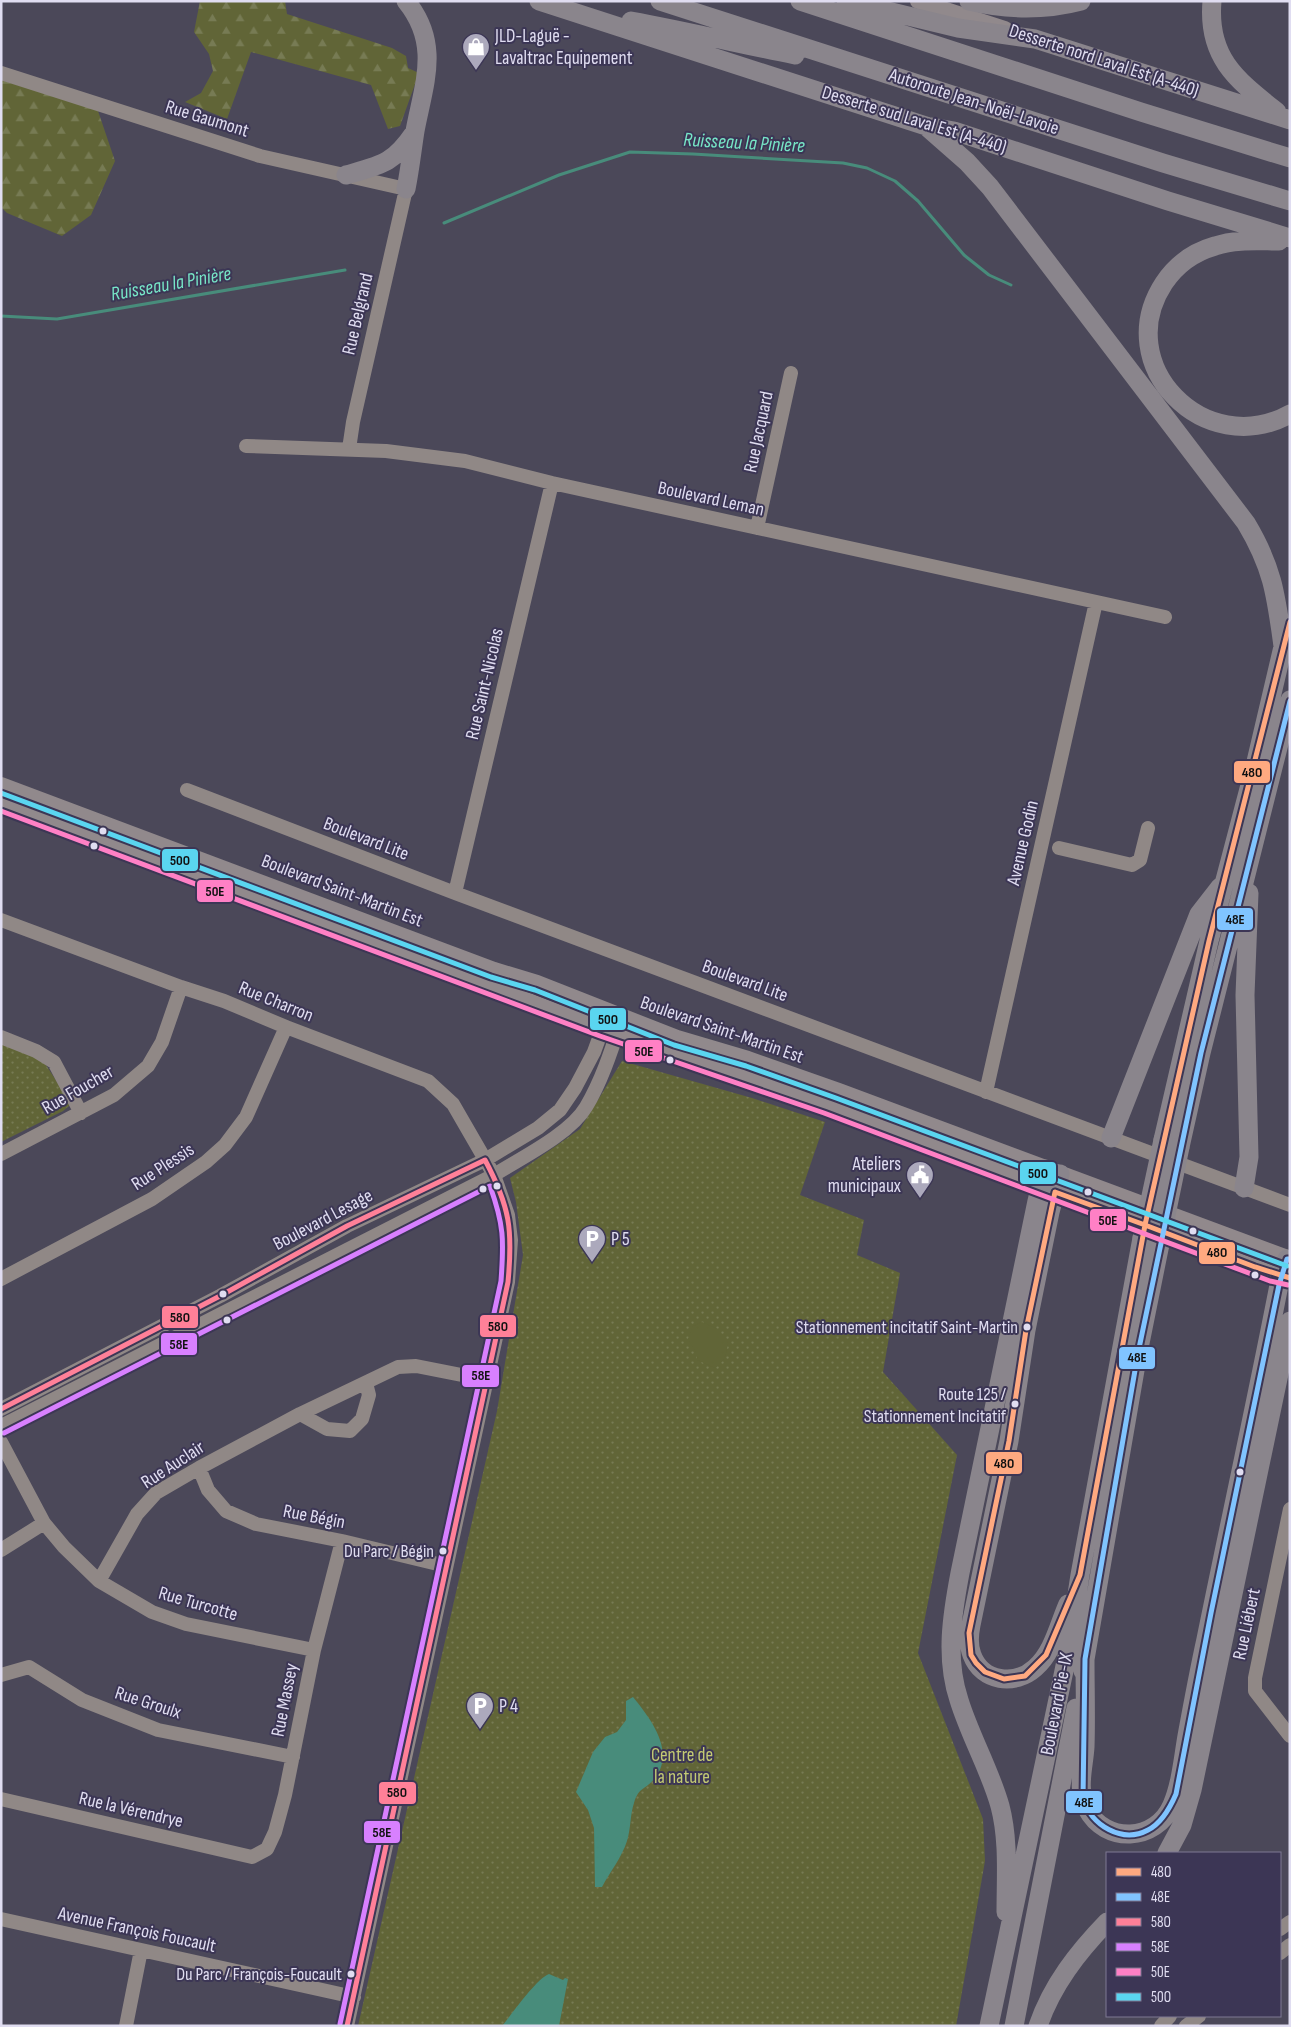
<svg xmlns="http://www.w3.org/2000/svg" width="1291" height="2027" font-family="'Sofia Sans Condensed',sans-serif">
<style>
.forest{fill:url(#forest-firs)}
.park{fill:url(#park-dots)}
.pitch{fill:#616537}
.water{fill:#488c7b}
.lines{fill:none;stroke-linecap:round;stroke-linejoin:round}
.stream{stroke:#488c7b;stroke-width:3}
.minor{stroke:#908886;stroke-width:14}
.major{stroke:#91898c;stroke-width:16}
.highway{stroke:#8a858c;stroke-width:19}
.highway-bridge{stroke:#8a858c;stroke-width:19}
.bus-1-casing{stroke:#3c3655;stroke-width:9}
.bus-2-casing{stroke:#3c3655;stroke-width:9}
.bus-3-casing{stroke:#3c3655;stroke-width:9}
.bus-4-casing{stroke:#3c3655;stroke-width:9}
.bus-5-casing{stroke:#3c3655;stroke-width:9}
.bus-6-casing{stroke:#3c3655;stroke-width:9}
.bus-1{stroke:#ffa980;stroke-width:5}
.bus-2{stroke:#80c4ff;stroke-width:5}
.bus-3{stroke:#ff8098;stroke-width:5}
.bus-4{stroke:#d880ff;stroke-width:5}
.bus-5{stroke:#ff80c5;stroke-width:5}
.bus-6{stroke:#5ad5f0;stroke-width:5}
.bus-dot{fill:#e0ddf1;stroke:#3c3655;stroke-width:2}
.labels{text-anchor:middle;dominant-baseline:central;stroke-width:4;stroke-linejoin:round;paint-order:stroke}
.bus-label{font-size:18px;fill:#e0ddf1;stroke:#3c3655;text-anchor:end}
.poi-label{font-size:19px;fill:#e0ddf1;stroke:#3c3655;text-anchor:start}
.street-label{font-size:19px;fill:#e0ddf1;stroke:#3c3655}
.park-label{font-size:19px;fill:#c4cb73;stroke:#3c3655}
.water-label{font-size:20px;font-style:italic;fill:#77e5c6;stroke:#3c3655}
.line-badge{stroke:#3c3655;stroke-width:2}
.pale-badge-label{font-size:14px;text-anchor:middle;font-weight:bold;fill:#111}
</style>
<defs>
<pattern id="forest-firs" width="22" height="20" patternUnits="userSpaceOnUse" patternTransform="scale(1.25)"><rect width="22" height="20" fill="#616537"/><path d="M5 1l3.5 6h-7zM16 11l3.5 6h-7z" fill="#777b54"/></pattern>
<pattern id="park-dots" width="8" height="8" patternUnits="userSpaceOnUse" patternTransform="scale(1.25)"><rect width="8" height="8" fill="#616537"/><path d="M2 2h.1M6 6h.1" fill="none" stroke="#777b54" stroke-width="1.8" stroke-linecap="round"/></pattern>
</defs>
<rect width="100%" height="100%" fill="#4b4859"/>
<path class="forest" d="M200 1H285L287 14 392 48 406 56 408 68 419 73 400 126 388 129 371 85 251 52 227 119 185 102 201 93 213 71 209 54 194 32Z
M1 80 97 108 115 161 91 215 62 236 7 213 1 207Z"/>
<path class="park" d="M1 1044 34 1056 46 1065 68 1099 69 1106 63 1111 1 1142Z
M622 1061 752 1098 825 1122 800 1195 864 1220 857 1255 900 1273 883 1372 957 1455 918 1653 983 1819 985 1861 956 2026H358L497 1411 523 1255 516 1202 510 1178 580 1129Z"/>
<path class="pitch" d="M702 1322 718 1329V1332L728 1341C727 1353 725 1361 715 1368L697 1360V1354L688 1339 693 1326Z"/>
<path class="water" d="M633 1697C650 1718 676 1751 655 1778 646 1790 639 1786 634 1803 630 1815 631 1828 627 1841 622 1857 610 1872 602 1887H595L594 1828 588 1810 576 1792 593 1752 605 1737 617 1732 626 1720V1701Z
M549 1974 563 1980 565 1978 568 1979 559 2026H502C512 2014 536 1979 549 1974Z"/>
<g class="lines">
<path class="stream" d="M444 223 559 175 630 152 693 154 843 163 867 168 895 181 918 201 964 255 989 275 1011 285
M1 316 57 319 345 270"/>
<path class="minor" d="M1 73 260 156 406 189 353 422 349 449
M246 446 386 451 465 461 552 483 1165 617
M757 528 791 373
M187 790 455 893 1290 1205
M1059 848 1132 865 1140 860 1148 828
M455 893 552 483
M1 920 181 987 224 1001 286 1027 428 1081 453 1104 494 1175 508 1215 510 1232 511 1240 508 1282 347 2026
M1 1037 36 1051 54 1062 81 1113
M986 1092 1096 602
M1 1154 114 1095 148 1066 162 1042 181 987
M1 1279 152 1199 206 1162 225 1145 246 1117 286 1027
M1 1409 220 1296 347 1226 485 1160 538 1128 560 1110 575 1088 594 1052 609 1011
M300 1414 327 1429 350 1431 362 1419 369 1395 366 1383
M1 1426 494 1175C521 1158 570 1134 586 1107 601 1082 611 1052 620 1024
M1 1442 44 1523 64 1547 99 1581 152 1612 186 1624 314 1650
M199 1468 208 1490 226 1511 256 1524 342 1541 446 1566
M1290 1509 1255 1678V1691L1290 1736
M1 1550 44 1523
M99 1581 137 1514 156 1493 199 1468 300 1414 398 1367 416 1366 487 1380
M1 1675 29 1667 82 1700 158 1730 293 1757
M1 1799 252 1857 267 1849 275 1832 285 1795 314 1650 342 1541
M1 1919 354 1997
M1280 1929 1290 1922
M1280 1953 1290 1945
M126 2026 141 1950
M1161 2026 1170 2016
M1186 2026 1199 2016"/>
<path class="major" d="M918 1 1005 29
M1 785 494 970 537 983 677 1038 748 1059 839 1091 1290 1259
M1 803 603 1029 827 1106 1273 1274 1290 1278"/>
<path class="highway" d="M539 1 926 126 954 131 1168 201 1290 238
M660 1 1163 163 1290 201
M800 1 1141 112 1290 158
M846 1 958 28 1035 39 1290 120
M969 1C1007 10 1043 11 1081 1
M1212 1C1207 58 1237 80 1277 112
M631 21C686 31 740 44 795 55
M926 126 967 162 990 187 1246 523C1273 568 1276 595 1283 646
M346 175C381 165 393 164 414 133
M406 189C410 169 412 150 415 131 424 83 441 44 406 1
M1279 241C1258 241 1236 239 1215 246 1194 252 1176 265 1164 283 1110 365 1205 461 1290 414
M1111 1138 1199 914 1220 887
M1163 1140 1209 941 1255 766 1286 634
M1180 1147 1201 1053 1290 700
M1060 1174 1050 1212 1026 1330 1009 1441 971 1625C969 1635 968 1645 972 1655 982 1682 1015 1686 1035 1668 1053 1653 1059 1624 1068 1604
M1244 1188 1249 1157 1245 995 1249 893
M1085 1659C1085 1688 1086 1718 1085 1747 1084 1766 1076 1790 1087 1809 1105 1844 1156 1842 1172 1805 1181 1784 1183 1759 1187 1736 1193 1703 1199 1671 1206 1639 1230 1521 1256 1403 1279 1285L1287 1259
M1083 1671 1138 1353 1160 1244
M1167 1853 1182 1825 1192 1790 1290 1321
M1006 1912C1006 1877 1009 1840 1000 1806 990 1770 970 1736 959 1700 945 1658 952 1615 960 1573L1037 1201 1045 1169
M989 2026 1069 1647 1080 1575 1142 1238
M1014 2026 1076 1708
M1038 2026C1052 1985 1078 1952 1107 1922"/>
<path class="highway-bridge" d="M1142 1238 1163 1140
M1160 1244 1180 1147"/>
<defs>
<path id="bus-1" d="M1055 1192 1145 1225 1080 1575 1046 1655 1025 1676 1004 1679 985 1672 976 1663 971 1655 969 1633 1009 1441 1026 1330Z
M1145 1225 1255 1267 1290 1278
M1145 1225 1209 941 1290 622"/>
<path id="bus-2" d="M1290 701 1201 1053 1138 1353 1085 1659 1083 1799C1091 1825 1122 1844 1148 1830 1162 1823 1170 1808 1176 1794L1211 1613 1279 1285 1287 1259H1290"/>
<path id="bus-3" d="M1 1409 220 1296 347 1226 485 1160C510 1207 513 1230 508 1282L347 2026"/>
<path id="bus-4" d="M4 1433 490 1186C504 1225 504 1240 501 1281L340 2024"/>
<path id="bus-5" d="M1 811 600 1036 824 1113 1270 1281 1288 1285"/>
<path id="bus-6" d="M1 793 491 977 535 990 674 1045 746 1066 836 1098 1287 1266"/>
</defs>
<use href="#bus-1" class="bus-1-casing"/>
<use href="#bus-2" class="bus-2-casing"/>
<use href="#bus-3" class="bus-3-casing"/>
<use href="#bus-4" class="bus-4-casing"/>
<use href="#bus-5" class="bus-5-casing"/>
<use href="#bus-6" class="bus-6-casing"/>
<use href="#bus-1" class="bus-1"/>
<use href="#bus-2" class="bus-2"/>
<use href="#bus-3" class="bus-3"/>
<use href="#bus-4" class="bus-4"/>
<use href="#bus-5" class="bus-5"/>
<use href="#bus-6" class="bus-6"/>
</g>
<defs>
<symbol id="shop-pin" viewBox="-11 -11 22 30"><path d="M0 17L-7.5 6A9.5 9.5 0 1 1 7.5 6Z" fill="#aca9bc" stroke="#3c3655"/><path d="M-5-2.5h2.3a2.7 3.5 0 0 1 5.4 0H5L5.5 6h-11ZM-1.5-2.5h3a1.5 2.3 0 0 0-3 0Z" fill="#fff"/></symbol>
<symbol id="civic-pin" viewBox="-11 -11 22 30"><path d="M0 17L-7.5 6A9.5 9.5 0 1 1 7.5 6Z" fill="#aca9bc" stroke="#3c3655"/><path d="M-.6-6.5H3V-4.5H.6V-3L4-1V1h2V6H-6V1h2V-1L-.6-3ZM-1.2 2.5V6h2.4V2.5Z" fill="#fff"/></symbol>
<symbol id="parking-pin" viewBox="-11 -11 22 30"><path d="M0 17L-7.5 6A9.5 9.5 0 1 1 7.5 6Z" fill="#aca9bc" stroke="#3c3655"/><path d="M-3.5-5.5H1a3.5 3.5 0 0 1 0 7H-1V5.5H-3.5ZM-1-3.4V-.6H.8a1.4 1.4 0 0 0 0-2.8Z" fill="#fff"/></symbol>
</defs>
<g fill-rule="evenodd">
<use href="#shop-pin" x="460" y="31" width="32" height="43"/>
<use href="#civic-pin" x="904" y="1159" width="32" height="43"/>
<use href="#parking-pin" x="576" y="1223" width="32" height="43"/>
<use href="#parking-pin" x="464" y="1690" width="32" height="43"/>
</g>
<g class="bus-dot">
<circle cx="103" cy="831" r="4.5"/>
<circle cx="94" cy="846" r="4.5"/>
<circle cx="670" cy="1060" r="4.5"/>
<circle cx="497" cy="1186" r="4.5"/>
<circle cx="483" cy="1189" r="4.5"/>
<circle cx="1088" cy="1192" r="4.5"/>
<circle cx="1193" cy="1231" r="4.5"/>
<circle cx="1255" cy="1275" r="4.5"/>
<circle cx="223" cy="1294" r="4.5"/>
<circle cx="227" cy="1320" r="4.5"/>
<circle cx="1027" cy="1327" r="4.5"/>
<circle cx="1015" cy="1404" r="4.5"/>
<circle cx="1240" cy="1472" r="4.5"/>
<circle cx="443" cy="1551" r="4.5"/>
<circle cx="351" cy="1974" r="4.5"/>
</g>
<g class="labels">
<g class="bus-label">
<text x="1018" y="1327">Stationnement incitatif Saint-Martin</text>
<text x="1006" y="1394">Route 125 /<tspan x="1006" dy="22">Stationnement Incitatif</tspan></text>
<text x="434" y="1551">Du Parc / Bégin</text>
<text x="342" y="1974">Du Parc / François-Foucault</text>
</g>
<g class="poi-label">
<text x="495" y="36">JLD-Laguë -<tspan x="495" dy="22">Lavaltrac Equipement</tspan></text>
<text x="901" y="1164" text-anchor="end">Ateliers<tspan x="901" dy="22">municipaux</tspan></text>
<text x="611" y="1239">P 5</text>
<text x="499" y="1706">P 4</text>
</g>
<g class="street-label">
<text transform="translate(1104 61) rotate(18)">Desserte nord Laval Est (A-440)</text>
<text transform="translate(974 102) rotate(18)">Autoroute Jean-Noël-Lavoie</text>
<text transform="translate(207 119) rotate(17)">Rue Gaumont</text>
<text transform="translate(914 120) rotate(17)">Desserte sud Laval Est (A-440)</text>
<text transform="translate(358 314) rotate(-77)">Rue Belgrand</text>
<text transform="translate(759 432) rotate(-78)">Rue Jacquard</text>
<text transform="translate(711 499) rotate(12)">Boulevard Leman</text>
<text transform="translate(485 684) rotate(-77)">Rue Saint-Nicolas</text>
<text transform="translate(366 839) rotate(21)">Boulevard Lite</text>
<text transform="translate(1023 843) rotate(-77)">Avenue Godin</text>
<text transform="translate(342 891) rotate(21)">Boulevard Saint-Martin Est</text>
<text transform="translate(745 981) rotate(20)">Boulevard Lite</text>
<text transform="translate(276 1002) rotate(22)">Rue Charron</text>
<text transform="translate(722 1030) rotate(19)">Boulevard Saint-Martin Est</text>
<text transform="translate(78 1090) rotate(-30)">Rue Foucher</text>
<text transform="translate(163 1167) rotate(-33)">Rue Plessis</text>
<text transform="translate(323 1220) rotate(-28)">Boulevard Lesage</text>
<text transform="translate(173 1465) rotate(-33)">Rue Auclair</text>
<text transform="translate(314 1517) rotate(11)">Rue Bégin</text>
<text transform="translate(198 1604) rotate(16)">Rue Turcotte</text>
<text transform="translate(1247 1624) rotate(-78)">Rue Liébert</text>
<text transform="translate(285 1700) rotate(-79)">Rue Massey</text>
<text transform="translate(148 1703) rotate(18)">Rue Groulx</text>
<text transform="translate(1057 1704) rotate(-79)">Boulevard Pie-IX</text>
<text transform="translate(131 1810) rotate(13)">Rue la Vérendrye</text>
<text transform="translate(137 1930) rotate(12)">Avenue François Foucault</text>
</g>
<g class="park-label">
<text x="682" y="1755">Centre de<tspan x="682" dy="22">la nature</tspan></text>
</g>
<g class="water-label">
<text transform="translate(744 143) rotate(3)">Ruisseau la Pinière</text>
<text transform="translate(171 284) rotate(-10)">Ruisseau la Pinière</text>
</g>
</g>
<g class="line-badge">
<rect x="1233" y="760" width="38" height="24" rx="5" fill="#ffa980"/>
<rect x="161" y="848" width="38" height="24" rx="5" fill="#5ad5f0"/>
<rect x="196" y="879" width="38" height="24" rx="5" fill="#ff80c5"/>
<rect x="1216" y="907" width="38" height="24" rx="5" fill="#80c4ff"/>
<rect x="589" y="1007" width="38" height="24" rx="5" fill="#5ad5f0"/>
<rect x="624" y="1039" width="39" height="24" rx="5" fill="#ff80c5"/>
<rect x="1019" y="1161" width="38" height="24" rx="5" fill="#5ad5f0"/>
<rect x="1089" y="1208" width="38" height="24" rx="5" fill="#ff80c5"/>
<rect x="1198" y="1241" width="38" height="24" rx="5" fill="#ffa980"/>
<rect x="161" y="1305" width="38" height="24" rx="5" fill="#ff8098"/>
<rect x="479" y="1314" width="38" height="24" rx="5" fill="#ff8098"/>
<rect x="160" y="1332" width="38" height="24" rx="5" fill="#d880ff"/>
<rect x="1118" y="1346" width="38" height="24" rx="5" fill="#80c4ff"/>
<rect x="461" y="1364" width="39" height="24" rx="5" fill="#d880ff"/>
<rect x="985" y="1451" width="38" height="24" rx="5" fill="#ffa980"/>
<rect x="378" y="1781" width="39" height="24" rx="5" fill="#ff8098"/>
<rect x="1065" y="1790" width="38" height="24" rx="5" fill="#80c4ff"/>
<rect x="363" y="1820" width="38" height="24" rx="5" fill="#d880ff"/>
</g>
<g class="pale-badge-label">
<text x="1252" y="777">48O</text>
<text x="180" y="865">50O</text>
<text x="215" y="896">50E</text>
<text x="1235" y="924">48E</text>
<text x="608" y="1024">50O</text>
<text x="644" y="1056">50E</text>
<text x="1038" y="1178">50O</text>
<text x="1108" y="1225">50E</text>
<text x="1217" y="1257">48O</text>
<text x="180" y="1322">58O</text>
<text x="498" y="1331">58O</text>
<text x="179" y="1349">58E</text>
<text x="1137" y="1362">48E</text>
<text x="481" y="1380">58E</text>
<text x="1004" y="1468">48O</text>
<text x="397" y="1797">58O</text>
<text x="1084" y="1807">48E</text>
<text x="382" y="1837">58E</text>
</g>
<rect width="1291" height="2027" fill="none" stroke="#e0ddf1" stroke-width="5"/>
<rect x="1106" y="1852" width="175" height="165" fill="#3c3655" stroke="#7e7993"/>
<rect x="1116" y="1868" width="25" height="8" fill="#ffa980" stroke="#7e7993"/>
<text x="1151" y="1877" font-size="15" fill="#e0ddf1">48O</text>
<rect x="1116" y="1893" width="25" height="8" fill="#80c4ff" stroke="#7e7993"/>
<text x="1151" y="1902" font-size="15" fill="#e0ddf1">48E</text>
<rect x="1116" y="1918" width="25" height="8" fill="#ff8098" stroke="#7e7993"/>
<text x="1151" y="1927" font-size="15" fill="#e0ddf1">58O</text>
<rect x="1116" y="1943" width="25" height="8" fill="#d880ff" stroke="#7e7993"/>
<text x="1151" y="1952" font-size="15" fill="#e0ddf1">58E</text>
<rect x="1116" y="1968" width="25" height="8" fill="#ff80c5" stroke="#7e7993"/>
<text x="1151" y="1977" font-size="15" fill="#e0ddf1">50E</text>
<rect x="1116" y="1993" width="25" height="8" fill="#5ad5f0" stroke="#7e7993"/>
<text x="1151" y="2002" font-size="15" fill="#e0ddf1">50O</text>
</svg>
